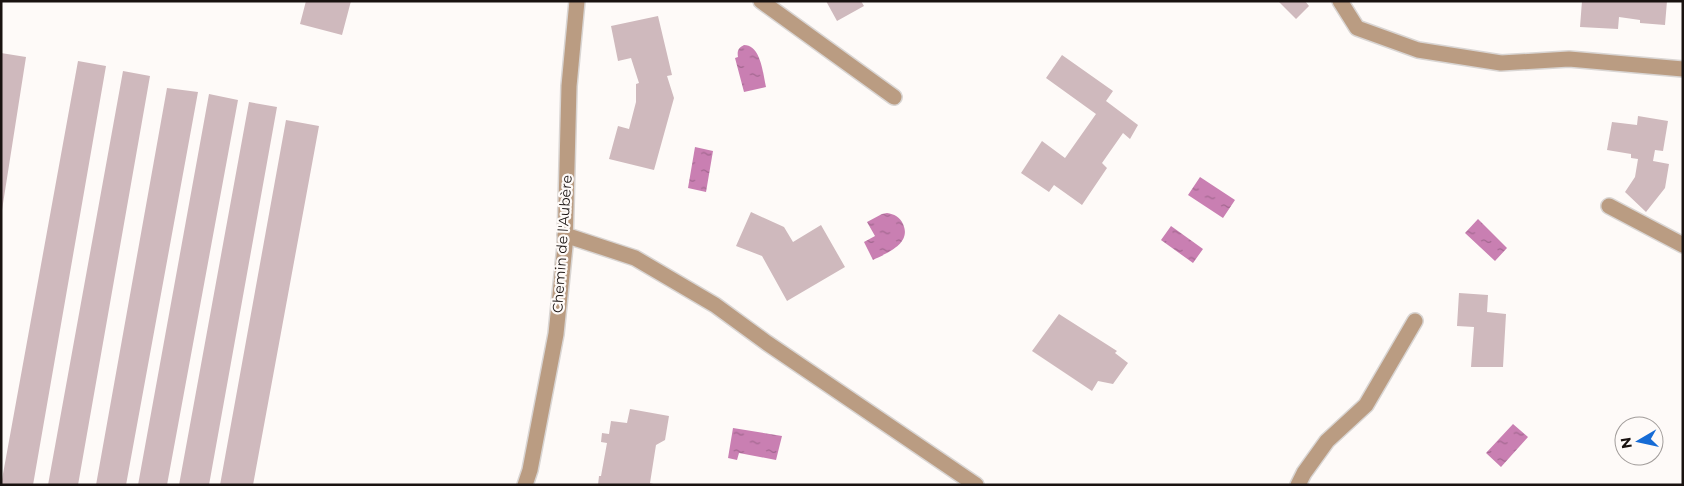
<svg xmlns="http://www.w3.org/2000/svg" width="1684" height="486" font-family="Montserrat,sans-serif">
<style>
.water{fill:url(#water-ripples)}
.building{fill:#cfb9bd}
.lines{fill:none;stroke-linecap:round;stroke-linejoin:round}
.street-casing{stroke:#d9d5d3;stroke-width:18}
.street{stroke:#ba9c82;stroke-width:15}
.labels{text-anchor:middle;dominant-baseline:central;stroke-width:4.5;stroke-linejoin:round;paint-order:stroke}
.street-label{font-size:14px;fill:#191210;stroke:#fefaf8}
</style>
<defs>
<pattern id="water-ripples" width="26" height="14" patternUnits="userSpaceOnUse" patternTransform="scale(1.25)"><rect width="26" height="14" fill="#c97fb2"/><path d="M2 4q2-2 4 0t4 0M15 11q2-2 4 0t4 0" fill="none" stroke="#a2678f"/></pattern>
</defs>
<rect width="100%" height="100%" fill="#fefaf8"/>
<path class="water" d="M744 45C761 45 763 74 766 87L744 92 735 58 738 57C737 51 738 48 744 45Z
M695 147 713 151 706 192 688 188Z
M1200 177 1235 200 1223 218 1188 195Z
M887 213C894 214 900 217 903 224 912 244 887 253 873 260L864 242 875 236 867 222 882 214Z
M1478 219 1507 248 1495 261 1465 233Z
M1171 226 1203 249 1193 263 1161 240Z
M1513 424 1528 437 1501 467 1486 453Z
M733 428 782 436 776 460 739 453 737 460 728 458Z"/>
<path class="building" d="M306 1H351L342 35 300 24Z
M826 1H861L864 6 837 21Z
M1278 1H1305L1309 6 1296 19Z
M1582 1H1667L1665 25 1640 23V20L1619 17 1618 29 1580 27Z
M658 16 672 75 667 76 674 98 654 170 609 159 618 126 629 129 636 102V84L639 83 631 58 618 61 611 26Z
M1 53 26 57 2 210H1Z
M1062 55 1113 91 1106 101 1138 125 1130 139 1123 133 1102 163 1107 168 1082 205 1054 185 1049 192 1021 173 1042 141 1065 158 1096 114 1046 78Z
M78 61 106 66 33 485H1Z
M123 71 150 76 78 485H48Z
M167 88 198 92 126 485H96Z
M209 94 238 100 167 485H138Z
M249 102 277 107 209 485H179Z
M1638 116 1668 121 1663 151 1655 150 1653 161 1669 164 1665 188 1646 212 1625 192 1635 177 1638 159 1631 158V154L1607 150 1612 122 1637 125Z
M286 120 319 126 253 485H220Z
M751 212 784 227 793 242 821 225 845 267 787 301 762 256 736 246Z
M1459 293 1488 295 1487 312 1506 314 1503 367H1471L1474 327 1457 326Z
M1059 314 1117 351 1115 353 1128 363 1113 384 1098 381 1092 391 1032 351Z
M630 409 669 416 665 440 656 445 650 483 657 485H598L599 476H601L607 443 601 442 602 433 609 434 611 421 627 423Z"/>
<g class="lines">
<defs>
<path id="street" d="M761 1 894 97
M1340 1 1357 28 1418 50 1501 63 1569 59 1683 69
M1609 206 1683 245
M565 235 635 258 715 305 767 343 976 485
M525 485 530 470 556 334 565 246 569 86 577 1
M1298 485 1304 473 1327 441 1366 405 1415 321"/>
</defs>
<use href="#street" class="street-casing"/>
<use href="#street" class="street"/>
</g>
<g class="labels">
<g class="street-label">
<text transform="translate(562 244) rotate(-86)">Chemin de l'Aubère</text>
</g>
</g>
<rect width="1684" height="486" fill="none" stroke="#191210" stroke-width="5"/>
<g transform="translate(1639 441) rotate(261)"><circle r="24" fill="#fefaf8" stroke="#a29d9b"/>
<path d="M0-4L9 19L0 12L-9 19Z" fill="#166bd5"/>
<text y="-8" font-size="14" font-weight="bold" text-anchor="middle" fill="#191210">N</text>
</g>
</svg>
